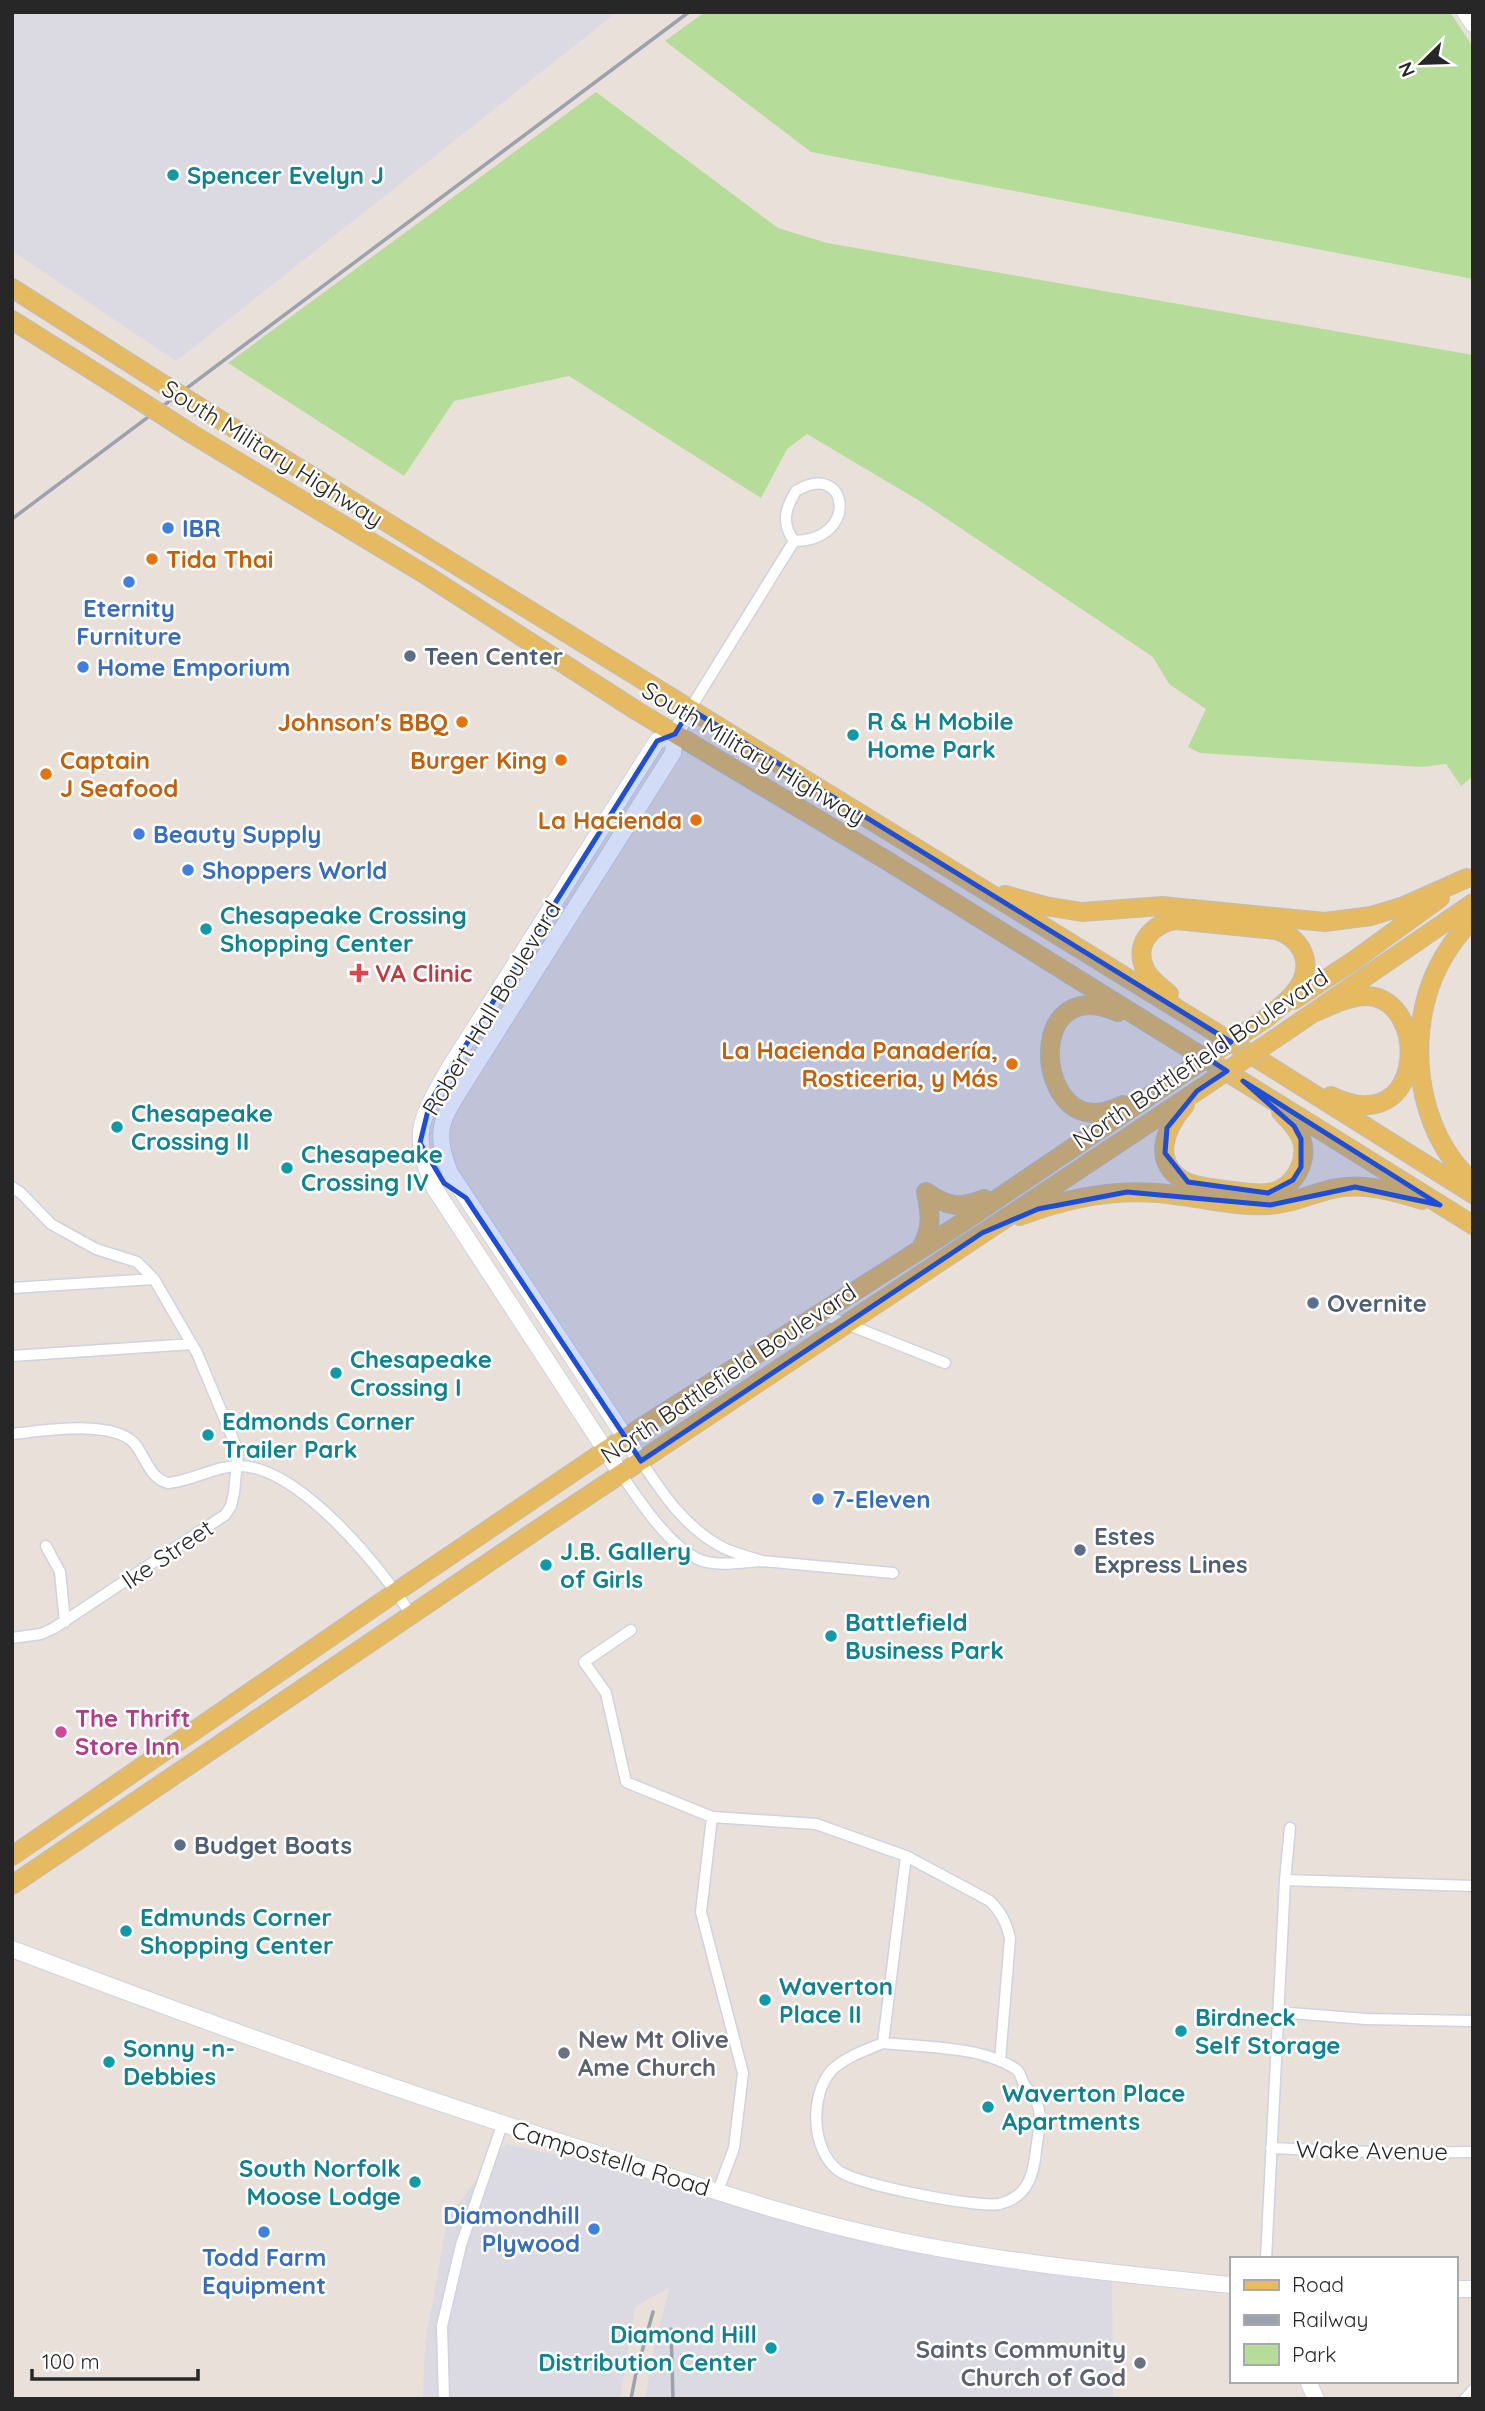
<svg xmlns="http://www.w3.org/2000/svg" width="1485" height="2411" font-family="Quicksand,sans-serif">
<style>
.industrial{fill:#dbd9e1}
.green{fill:#b6dc99}
.lines{fill:none;stroke-linecap:round;stroke-linejoin:round}
.street-casing{stroke:#ced3df;stroke-width:13}
.secondary-casing{stroke:#ced3df;stroke-width:18}
.primary-casing{stroke:#bebebe;stroke-width:20}
.street{stroke:#fff;stroke-width:10}
.secondary{stroke:#fff;stroke-width:16}
.primary{stroke:#e5ba61;stroke-width:18}
.rail{stroke:#9ca1b0;stroke-width:3.5}
.primary-bridge-casing{stroke:#bebebe;stroke-width:20;stroke-linecap:butt}
.primary-bridge{stroke:#e5ba61;stroke-width:18}
.marked{fill:#1d4ed8;fill-opacity:0.2;stroke:#1d4ed8;stroke-width:5;stroke-linejoin:round}
.culture-dot{fill:#0f9aa8;stroke:#fff;stroke-width:2.5}
.shop-dot{fill:#3f7fe0;stroke:#fff;stroke-width:2.5}
.food-dot{fill:#e8710a;stroke:#fff;stroke-width:2.5}
.service-dot{fill:#5c6f8a;stroke:#fff;stroke-width:2.5}
.health-dot{fill:#e0444e;stroke:#fff;stroke-width:2.5}
.hotel-dot{fill:#d1479c;stroke:#fff;stroke-width:2.5}
.worship-dot{fill:#6b7280;stroke:#fff;stroke-width:2.5}
.labels{text-anchor:middle;dominant-baseline:central;stroke-width:5;stroke-linejoin:round;paint-order:stroke}
.culture-label{font-size:24px;font-weight:bold;fill:#0d838f;stroke:#fff;text-anchor:start}
.street-label{font-size:24px;fill:#272727;stroke:#fff}
.shop-label{font-size:24px;font-weight:bold;fill:#366cbe;stroke:#fff;text-anchor:start}
.food-label{font-size:24px;font-weight:bold;fill:#c56008;stroke:#fff;text-anchor:end}
.service-label{font-size:24px;font-weight:bold;fill:#4e5e75;stroke:#fff;text-anchor:start}
.health-label{font-size:24px;font-weight:bold;fill:#be3a42;stroke:#fff;text-anchor:start}
.hotel-label{font-size:24px;font-weight:bold;fill:#b23c85;stroke:#fff;text-anchor:start}
.worship-label{font-size:24px;font-weight:bold;fill:#5b616d;stroke:#fff;text-anchor:start}
</style>
<rect width="100%" height="100%" fill="#e9e0d9"/>
<path class="industrial" d="M12 12H617L176 361 12 251Z
M506 2144 718 2191 805 2217 1112 2282 1113 2399H645L654 2347 670 2287 635 2307 620 2399H423L425 2344 448 2216Z"/>
<path class="green" d="M705 12H1450L1473 47V279L811 152 665 41Z
M596 92 778 228 827 243 1473 355V776L1461 786 1446 764 1422 767 1200 753 1188 747 1206 709 1169 684 1153 657 923 503 807 434 787 449 761 498 569 376 454 401 404 476 228 363Z"/>
<g class="lines">
<defs>
<path id="street" d="M690 709 794 541C860 541 849 459 796 491 785 509 781 523 794 541
M12 1187 21 1193 51 1224 96 1249 137 1262 154 1279 197 1353 238 1451 234 1493 231 1506 225 1515 54 1628 41 1634 12 1638
M12 1288 154 1279
M819 1313 945 1363
M12 1356 192 1344
M12 1434C43 1431 112 1419 134 1443 146 1457 149 1478 168 1483 193 1481 216 1465 241 1466 300 1468 382 1568 411 1615
M621 1474C639 1500 675 1556 707 1562 723 1566 745 1562 761 1561 748 1556 732 1553 720 1546 684 1526 663 1494 641 1461
M46 1546 60 1572 65 1622
M761 1561 893 1573
M631 1630 584 1662 606 1693 626 1782 712 1817 816 1824 906 1856 990 1901C1001 1912 1006 1922 1010 1938L1000 2061
M712 1817 701 1912 743 2073 734 2148 718 2191
M1285 1880 1473 1886
M1278 2012 1366 2019 1473 2021
M883 2043C923 2047 983 2046 1017 2070 1021 2074 1021 2079 1024 2084 1029 2092 1036 2096 1038 2106 1042 2118 1039 2130 1037 2143 1034 2170 1031 2197 999 2204 977 2208 858 2185 839 2171 811 2151 809 2095 832 2070 845 2057 866 2050 883 2043Z
M883 2043 906 1856
M1271 2148 1395 2153 1473 2152
M1266 2259 1285 1880 1290 1828
M444 2399 442 2326 461 2245 502 2125
M1465 2399 1473 2390"/>
<path id="secondary" d="M1465 12 1473 24
M641 1461 450 1173C432 1128 443 1118 467 1079L673 753 675 734 690 709
M621 1474 435 1189C410 1134 420 1120 448 1070L657 741 675 734
M12 1949C215 2026 419 2099 627 2163 710 2189 793 2218 878 2236 994 2262 1113 2273 1231 2285
M1455 2289H1473
M1308 2381 1316 2399"/>
<path id="primary" d="M12 288 150 376
M12 320 128 393
M214 416 1215 1032 1473 1194
M192 434 426 575 637 711 886 860 1473 1225
M1005 895 1045 906 1082 912 1162 906 1325 922 1371 916 1404 906 1467 878
M1473 919C1459 933 1447 949 1438 967 1405 1033 1415 1132 1473 1182
M1169 994C1161 987 1151 980 1146 971 1132 945 1152 924 1176 920L1276 930C1299 937 1313 959 1301 983 1293 998 1277 1009 1265 1019
M1294 1000 1356 959 1440 898
M1118 1012C1033 975 1034 1100 1086 1112 1099 1115 1111 1111 1123 1105
M1311 1014C1328 1007 1348 996 1367 996 1430 998 1427 1142 1331 1096
M1285 1032 1473 903
M1185 1105C1165 1128 1150 1163 1186 1182 1200 1188 1219 1189 1234 1191 1249 1193 1268 1196 1281 1189 1299 1179 1308 1156 1301 1138 1297 1128 1289 1120 1281 1112
M926 1192C948 1207 959 1209 984 1199
M1020 1216C1064 1199 1110 1189 1157 1193 1194 1196 1232 1207 1269 1205 1291 1204 1311 1194 1332 1189 1362 1182 1393 1191 1422 1200
M921 1248C932 1228 931 1214 926 1192
M12 1856 396 1592 606 1450 957 1226 1176 1078
M12 1885 547 1523 1197 1091"/>
</defs>
<use href="#street" class="street-casing"/>
<use href="#secondary" class="secondary-casing"/>
<use href="#primary" class="primary-casing"/>
<use href="#street" class="street"/>
<use href="#secondary" class="secondary"/>
<use href="#primary" class="primary"/>
<path class="rail" d="M12 519 689 12
M671 2329 673 2399
M631 2399 636 2373 653 2312"/>
<defs>
<path id="primary-bridge" d="M150 376 214 416
M128 393 192 434
M1176 1078 1265 1019
M1197 1091 1285 1032"/>
</defs>
<use href="#primary-bridge" class="primary-bridge-casing"/>
<use href="#primary-bridge" class="primary-bridge"/>
</g>
<path class="marked" d="M690 709 1231 1042 1207 1058 1227 1071 1197 1091 1167 1128 1165 1153 1188 1182 1268 1193 1293 1180 1301 1167V1139L1294 1126 1243 1081 1440 1205 1355 1187 1270 1205 1127 1192 1038 1209 982 1233 641 1461 466 1198 444 1183 420 1143 430 1102 657 741 675 734Z"/>
<g class="culture-dot">
<circle cx="173" cy="175" r="7"/>
<circle cx="853" cy="735" r="7"/>
<circle cx="206" cy="929" r="7"/>
<circle cx="117" cy="1127" r="7"/>
<circle cx="287" cy="1168" r="7"/>
<circle cx="336" cy="1373" r="7"/>
<circle cx="208" cy="1435" r="7"/>
<circle cx="546" cy="1565" r="7"/>
<circle cx="831" cy="1636" r="7"/>
<circle cx="126" cy="1931" r="7"/>
<circle cx="765" cy="2000" r="7"/>
<circle cx="1181" cy="2031" r="7"/>
<circle cx="109" cy="2062" r="7"/>
<circle cx="988" cy="2107" r="7"/>
<circle cx="415" cy="2182" r="7"/>
<circle cx="771" cy="2348" r="7"/>
</g>
<g class="shop-dot">
<circle cx="168" cy="528" r="7"/>
<circle cx="129" cy="582" r="7"/>
<circle cx="83" cy="667" r="7"/>
<circle cx="139" cy="834" r="7"/>
<circle cx="188" cy="870" r="7"/>
<circle cx="818" cy="1499" r="7"/>
<circle cx="594" cy="2229" r="7"/>
<circle cx="264" cy="2232" r="7"/>
</g>
<g class="food-dot">
<circle cx="152" cy="559" r="7"/>
<circle cx="462" cy="722" r="7"/>
<circle cx="561" cy="760" r="7"/>
<circle cx="46" cy="774" r="7"/>
<circle cx="696" cy="820" r="7"/>
<circle cx="1012" cy="1064" r="7"/>
</g>
<g class="service-dot">
<circle cx="410" cy="656" r="7"/>
<circle cx="1313" cy="1303" r="7"/>
<circle cx="1080" cy="1550" r="7"/>
<circle cx="180" cy="1845" r="7"/>
</g>
<path class="health-dot" d="M355.5 962.5h7v7h7v7h-7v7h-7v-7h-7v-7h7z"/>
<circle class="hotel-dot" cx="61" cy="1732" r="7"/>
<g class="worship-dot">
<circle cx="564" cy="2053" r="7"/>
<circle cx="1140" cy="2363" r="7"/>
</g>
<g class="labels">
<g class="culture-label">
<text x="187" y="175">Spencer Evelyn J</text>
<text x="867" y="721">R &amp; H Mobile<tspan x="867" dy="28">Home Park</tspan></text>
<text x="220" y="915">Chesapeake Crossing<tspan x="220" dy="28">Shopping Center</tspan></text>
<text x="131" y="1113">Chesapeake<tspan x="131" dy="28">Crossing II</tspan></text>
<text x="301" y="1154">Chesapeake<tspan x="301" dy="28">Crossing IV</tspan></text>
<text x="350" y="1359">Chesapeake<tspan x="350" dy="28">Crossing I</tspan></text>
<text x="222" y="1421">Edmonds Corner<tspan x="222" dy="28">Trailer Park</tspan></text>
<text x="560" y="1551">J.B. Gallery<tspan x="560" dy="28">of Girls</tspan></text>
<text x="845" y="1622">Battlefield<tspan x="845" dy="28">Business Park</tspan></text>
<text x="140" y="1917">Edmunds Corner<tspan x="140" dy="28">Shopping Center</tspan></text>
<text x="779" y="1986">Waverton<tspan x="779" dy="28">Place II</tspan></text>
<text x="1195" y="2017">Birdneck<tspan x="1195" dy="28">Self Storage</tspan></text>
<text x="123" y="2048">Sonny -n-<tspan x="123" dy="28">Debbies</tspan></text>
<text x="1002" y="2093">Waverton Place<tspan x="1002" dy="28">Apartments</tspan></text>
<text x="401" y="2168" text-anchor="end">South Norfolk<tspan x="401" dy="28">Moose Lodge</tspan></text>
<text x="757" y="2334" text-anchor="end">Diamond Hill<tspan x="757" dy="28">Distribution Center</tspan></text>
</g>
<g class="street-label">
<text transform="translate(273 453) rotate(32)">South Military Highway</text>
<text transform="translate(754 753) rotate(31)">South Military Highway</text>
<text transform="translate(491 1008) rotate(-59)">Robert Hall Boulevard</text>
<text transform="translate(1200 1058) rotate(-34)">North Battlefield Boulevard</text>
<text transform="translate(728 1373) rotate(-34)">North Battlefield Boulevard</text>
<text transform="translate(167 1554) rotate(-34)">Ike Street</text>
<text transform="translate(1372 2150) rotate(1)">Wake Avenue</text>
<text transform="translate(611 2158) rotate(17)">Campostella Road</text>
</g>
<g class="shop-label">
<text x="182" y="528">IBR</text>
<text x="129" y="608" text-anchor="middle">Eternity<tspan x="129" dy="28">Furniture</tspan></text>
<text x="97" y="667">Home Emporium</text>
<text x="153" y="834">Beauty Supply</text>
<text x="202" y="870">Shoppers World</text>
<text x="832" y="1499">7-Eleven</text>
<text x="580" y="2215" text-anchor="end">Diamondhill<tspan x="580" dy="28">Plywood</tspan></text>
<text x="264" y="2257" text-anchor="middle">Todd Farm<tspan x="264" dy="28">Equipment</tspan></text>
</g>
<g class="food-label">
<text x="166" y="559" text-anchor="start">Tida Thai</text>
<text x="448" y="722">Johnson's BBQ</text>
<text x="60" y="760" text-anchor="start">Captain<tspan x="60" dy="28">J Seafood</tspan></text>
<text x="547" y="760">Burger King</text>
<text x="682" y="820">La Hacienda</text>
<text x="998" y="1050">La Hacienda Panadería,<tspan x="998" dy="28">Rosticeria, y Más</tspan></text>
</g>
<g class="service-label">
<text x="424" y="656">Teen Center</text>
<text x="1327" y="1303">Overnite</text>
<text x="1094" y="1536">Estes<tspan x="1094" dy="28">Express Lines</tspan></text>
<text x="194" y="1845">Budget Boats</text>
</g>
<g class="health-label">
<text x="375" y="973">VA Clinic</text>
</g>
<g class="hotel-label">
<text x="75" y="1718">The Thrift<tspan x="75" dy="28">Store Inn</tspan></text>
</g>
<g class="worship-label">
<text x="578" y="2039">New Mt Olive<tspan x="578" dy="28">Ame Church</tspan></text>
<text x="1126" y="2349" text-anchor="end">Saints Community<tspan x="1126" dy="28">Church of God</tspan></text>
</g>
</g>
<rect width="1485" height="2411" fill="none" stroke="#272727" stroke-width="28"/>
<rect x="1230" y="2257" width="228" height="126" fill="#ffffff" stroke="#a9a9a9" stroke-width="2"/>
<rect x="1244" y="2280" width="35" height="10" fill="#e5ba61" stroke="#a9a9a9" stroke-width="2"/>
<text x="1292" y="2292" font-size="21" fill="#272727">Road</text>
<rect x="1244" y="2315" width="35" height="10" fill="#9ca1b0" stroke="#a9a9a9" stroke-width="2"/>
<text x="1292" y="2327" font-size="21" fill="#272727">Railway</text>
<rect x="1244" y="2344" width="35" height="21" fill="#b6dc99" stroke="#a9a9a9" stroke-width="2"/>
<text x="1292" y="2362" font-size="21" fill="#272727">Park</text>
<g transform="translate(1422 63) rotate(247)" stroke="#ffffff" stroke-width="5" paint-order="stroke">
<path d="M0-5L12 26L0 18L-12 26Z" fill="#272727"/>
<text y="-10" font-size="19" font-weight="bold" text-anchor="middle" fill="#272727">N</text>
</g>
<path d="M32 2369v10h166v-10" fill="none" stroke="#272727" stroke-width="3.5"/>
<text x="42" y="2369" font-size="21" fill="#272727" stroke="#ffffff" stroke-width="5" paint-order="stroke">100 m</text>
</svg>
